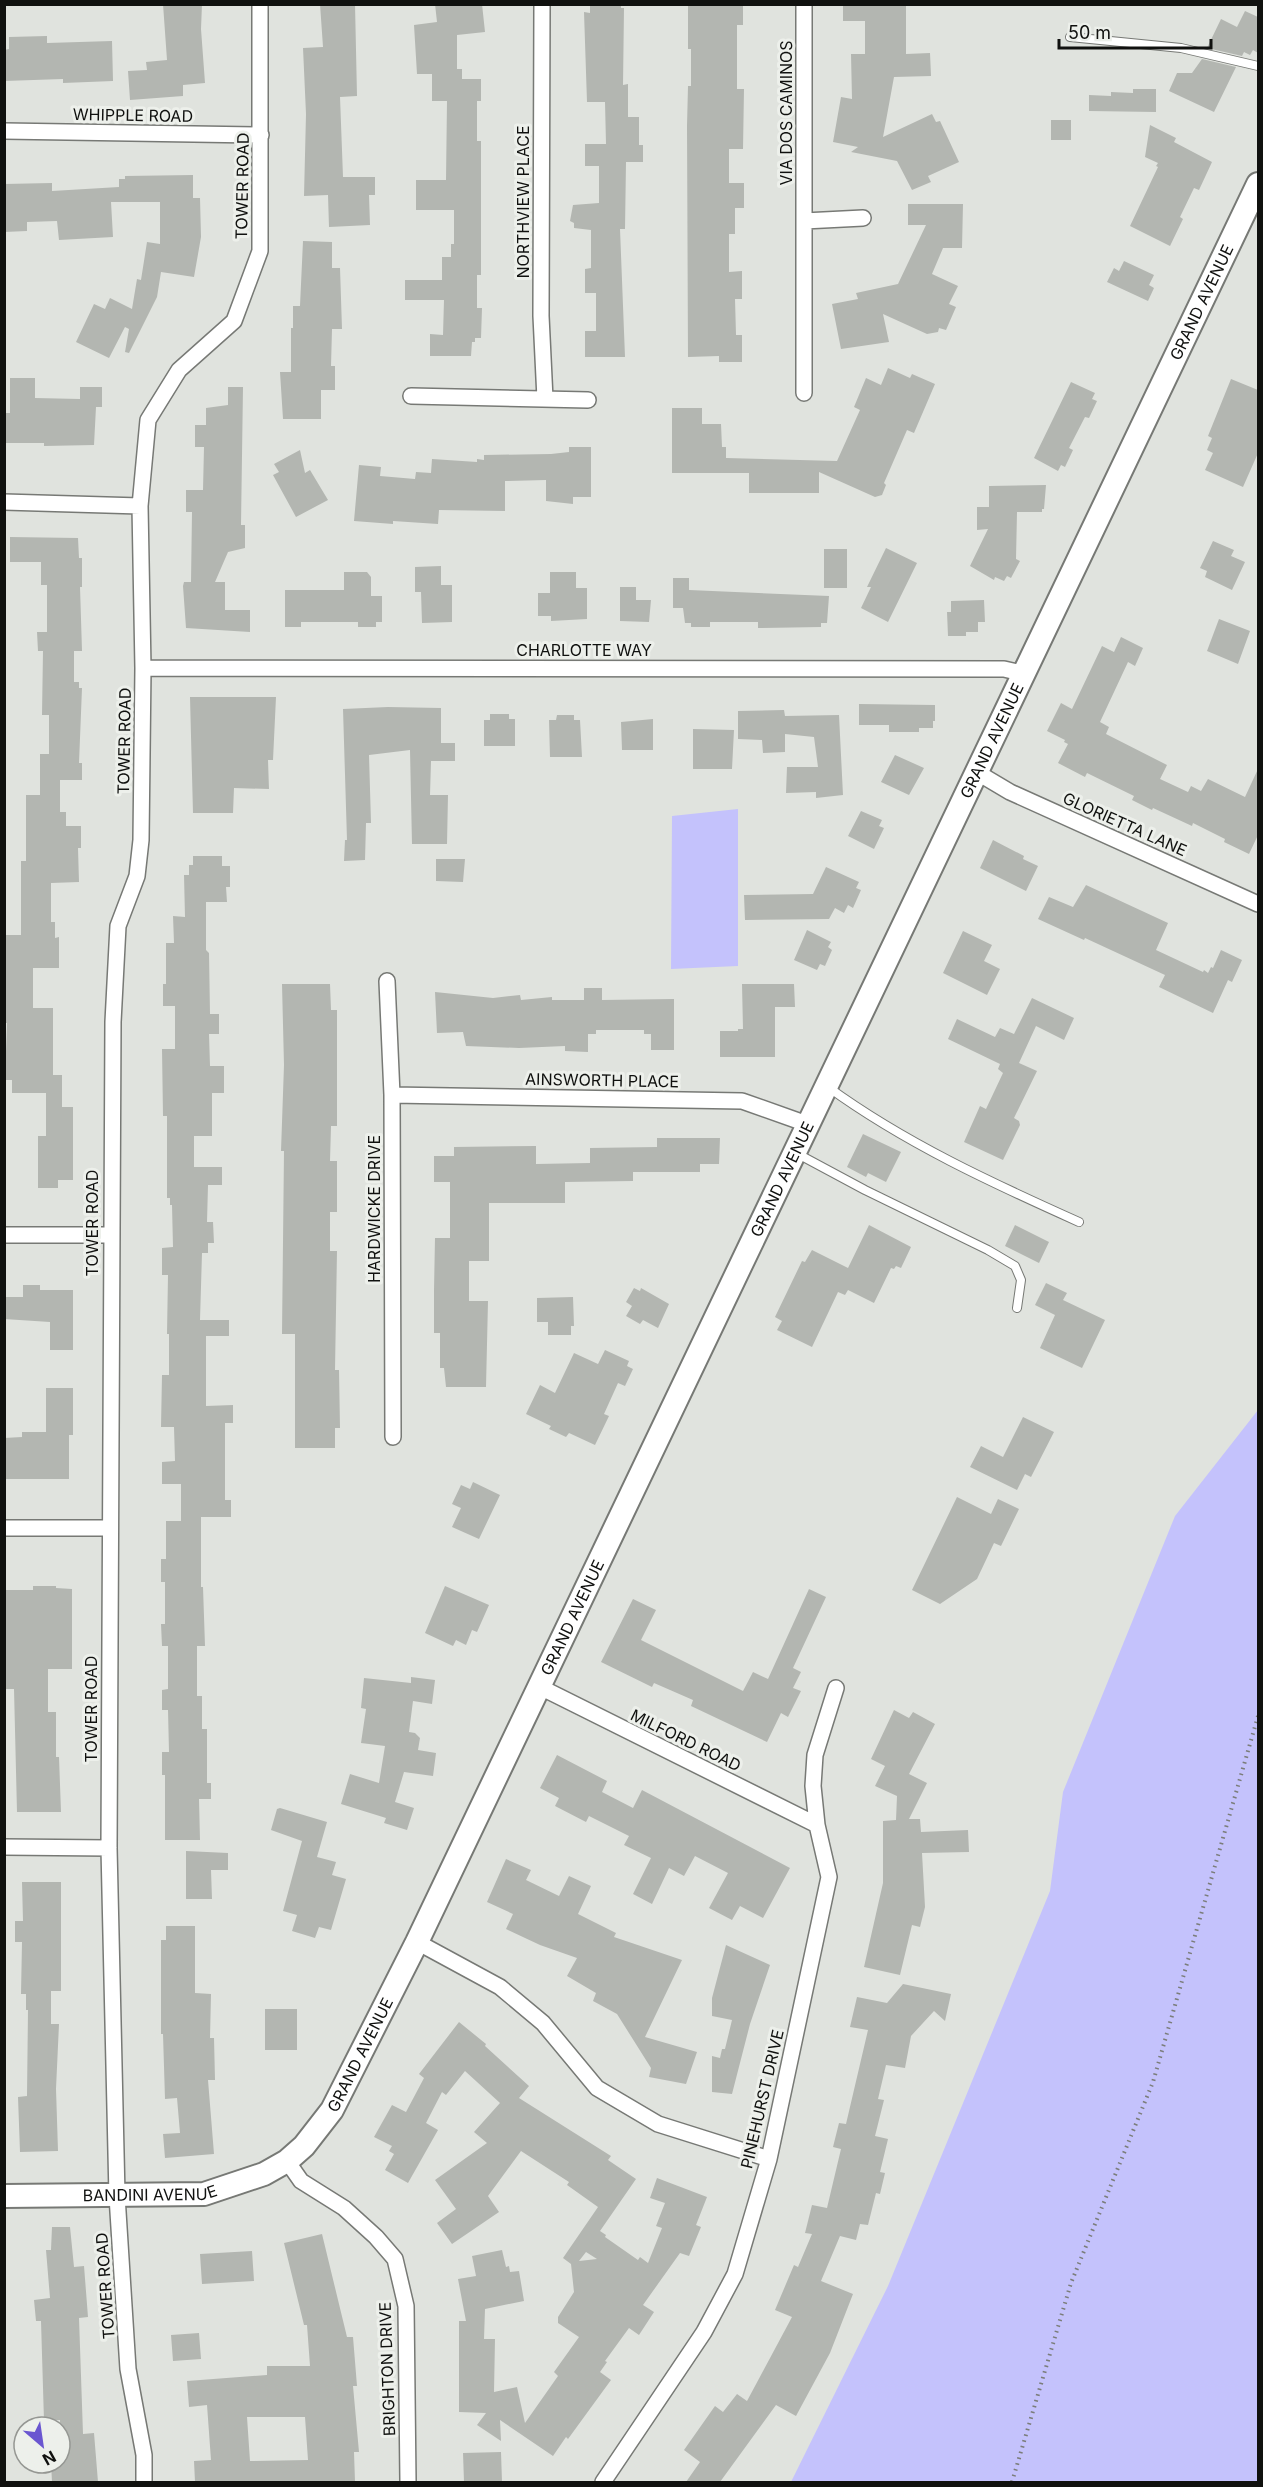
<svg xmlns="http://www.w3.org/2000/svg" width="1263" height="2487" font-family="Inter,sans-serif">
<style>
.green{fill:#c4c2fc}
.building{fill:#b3b6b1;fill-rule:evenodd}
.lines{fill:none;stroke-linecap:round;stroke-linejoin:round}
.lane-casing{stroke:#777975;stroke-width:10}
.street-casing{stroke:#777975;stroke-width:18}
.secondary-casing{stroke:#777975;stroke-width:26}
.path{stroke:#7b7d7a;stroke-width:4;stroke-dasharray:1.5 4.5;stroke-linecap:butt}
.lane{stroke:#fff;stroke-width:8}
.street{stroke:#fff;stroke-width:15}
.secondary{stroke:#fff;stroke-width:22}
.labels{text-anchor:middle;dominant-baseline:central;stroke-width:6;stroke-linejoin:round;paint-order:stroke}
.street-label{font-size:16px;fill:#10110f;stroke:#edf0eb}
</style>
<rect width="100%" height="100%" fill="#e0e3de"/>
<path class="green" d="M738 809V966L671 969 672 816Z
M1258 1410V2482H791L888 2286 1050 1891 1063 1792 1175 1516Z"/>
<path class="building" d="M163 4H202L201 29 205 83 183 85V96L130 100 128 71 147 70 146 62 167 60Z
M320 4H355L357 96 340 97 343 177H375V195H369L370 225 329 227 328 195 304 196 306 114 303 48 323 47Z
M435 4H482L485 32 457 35V69H462V79H481V101H477V141H481V275H477V308H482L481 338H475V342H472L471 356H430V334L443 335 444 300H405V280H442V257H451V244H454V210H416V180H446L447 101H432V74H417L414 25 437 22Z
M590 4H621V8H624L623 85 628 84V117H639V145H643V162H626L625 229H620L625 357H585V331H596V293H585V269L591 268V230L574 228V223L570 221 573 205 599 203V166H585V144H606L605 102H587L584 12 590 13Z
M688 4H743V25H737V89H744L743 149H729V183H744V208H735V234H729V272L742 271V299H735L736 335H742V362H719V356L688 357 687 126 688 86H691V49H688Z
M843 4H906V54L930 53 931 76 894 77 883 137 932 114 936 122 940 121 959 162 928 176 931 182 912 190 897 161 851 152 858 147 833 142 841 97 852 99 851 54H865V21H843Z
M1245 11 1258 17V53L1253 50 1250 55 1244 52 1242 56 1207 48 1221 19 1237 27Z
M47 36V43L112 41 113 81 63 83V79L4 81V50L9 49V37Z
M1202 59 1236 67 1214 112 1169 91 1177 73H1192Z
M1133 89H1156V112L1089 111V95L1111 96V92L1133 93Z
M1051 120H1071V140H1051Z
M1150 125 1176 138 1174 142 1212 162 1199 190 1194 188 1180 217 1183 219 1170 246 1130 226 1158 167 1156 166 1158 163 1145 157Z
M193 175V198H200L201 237 194 277 161 272 157 297 129 353 125 352 129 329 125 327 109 358 76 342 94 304 105 309 110 298 132 309 137 279 141 280 147 242 160 244V202H111L113 237 59 240 57 221 27 222V231L4 232V184L52 183V191L119 187V179H125V176Z
M908 204H963L962 248H943L932 274 958 286 949 304 956 307 946 330 939 328 938 332 927 334 883 314 889 342 841 349 832 304 858 299 856 293 898 284 926 225H908Z
M303 241 332 242V268H340L342 329H332L331 366H335V390H321V419H283L280 372H291V328H293V306H300Z
M1124 261 1154 275 1149 285 1154 288 1148 301 1107 282 1114 268 1119 271Z
M888 368 910 378 912 374 935 384 914 433 907 430 884 483 886 485 882 495 875 497 819 472V493H749V473H672V408H702V424H721L722 447H726V458L837 461 860 410 854 407 866 378 881 385Z
M10 378H35V398L80 399V387H102V407H96L94 445 44 446V443H4V413H10Z
M1231 379 1258 390V453L1243 487 1205 470 1213 453 1207 450 1212 438 1208 436Z
M1071 382 1095 393 1092 399 1097 401 1089 418 1085 417 1069 448 1073 450 1065 467 1061 465 1058 471 1034 458Z
M228 387H243L241 525H245V548L228 552 215 582H225V610H250V632L186 628 183 586 184 582H191L192 512H186V490H203L204 447H195V425H206V408L228 405Z
M569 447H591V497H573V504L546 501V480L505 481V511L439 510 438 524 393 521V524L354 521 359 465 381 467 380 476 415 479 416 472 431 473 432 459 477 462V459L484 460V455L551 454 569 452Z
M300 450 305 473 310 470 328 500 296 517 273 475 279 472 274 464Z
M1046 485 1044 509H1042V512H1017L1016 559 1020 561 1011 578 1007 576 1004 581 995 577 994 580 970 566 988 529 977 530V507H989V486Z
M10 537 78 538 79 558H82V587H80L82 651H74V682H79V688H82L79 763H82V780H60V812H66V826H81V848H78L79 882 51 883V922H55V938L59 937V968H33V1008H53V1075H62V1107H73V1180H58V1188H38V1136H46V1093H12V1080H5L7 1023H4V935H21V861H26V795H40V754H49V715H42L43 651H38L37 632H47V585H41V562H10Z
M1213 541 1234 550 1231 556 1245 562 1232 590 1205 577 1207 571 1200 568Z
M886 548 917 563 888 622 861 608 871 587H867Z
M824 549H847V588H824Z
M441 566V585H452V622L422 623 421 592H415V567Z
M344 572H367L371 577V596H382V622H376V627H358V622H301V627H285V590H344Z
M550 572H576V588H587V619L551 621V616H538V593H550Z
M673 578H689V590L829 596 827 623H821V627L758 628V622H710V627H691V623H685L683 608H673Z
M620 587H636V600H651L649 622 620 621Z
M984 600 985 622H978V632H966V636H948L947 612H951V601Z
M1219 619 1250 631 1238 664 1207 651Z
M1121 637 1143 648 1135 666 1128 662 1100 722 1109 727 1106 734 1167 765 1160 779 1188 792 1191 786 1201 791 1208 779 1245 797 1258 769V835L1249 854 1224 842 1225 839 1193 823 1192 826 1153 808 1152 810 1132 800 1134 796 1087 773 1085 777 1058 763 1068 744 1064 742 1065 740 1047 731 1061 703 1072 709 1102 646 1114 652Z
M190 697H276L273 760H268L269 789 234 788 233 813H193Z
M859 704 935 705V721H933V728H919V732H889V725H859Z
M388 707 441 708V743H455V761H431L430 795H448L447 844H412L410 750 369 755 371 823H366L365 860 344 861 345 840H347L343 709Z
M784 710 785 716 839 715 843 795 816 798V792L786 793 787 767H818L814 737 785 734V752L763 753 762 740 738 739V711Z
M490 714H509V719H515V746H484V720H490Z
M557 715H574V720H580L582 757H550L549 720H556Z
M653 719V750H622L621 722Z
M693 729 734 730 732 769H693Z
M895 755 924 768 909 795 881 782Z
M861 811 882 820 879 826 884 828 874 849 848 836Z
M993 840 1024 856 1023 859 1038 866 1026 891 980 868Z
M193 856H222V866H230V887H226L227 902H206V950L209 953 210 1014H219V1034H209L210 1066H224V1093H212V1136H194V1167H222V1185H208L207 1222H213L214 1243H208V1253H202L200 1320H229V1336H206V1406L233 1405V1423H225V1500H231V1517H201V1587H203L205 1646H197V1696H202V1729H207V1783H211V1799H199L200 1840H165V1775H162V1752H169L168 1710H162V1690L168 1689V1646H162L161 1624H165V1582H161V1559H166V1521H181V1484H162V1462L175 1461 174 1427H161L162 1375H169V1334H167L168 1275H162V1248L173 1247 172 1205H170V1198H167V1116H163L162 1049H175V1006H163V984H166V943H174L173 916 185 917 184 875H189V865H193Z
M436 859H465L463 882 436 881Z
M826 867 859 882 856 888 861 890 853 908 848 905 844 913 835 908 829 919 745 920 744 895 813 894Z
M1086 885 1168 923 1156 950 1203 972 1204 970 1208 973 1211 967 1213 968 1221 950 1242 960 1232 982 1228 980 1213 1013 1159 987 1165 975 1085 938 1084 940 1038 919 1049 897 1073 907Z
M807 930 831 942 828 947 832 950 825 966 820 964 817 970 794 960Z
M963 931 992 945 984 961 1000 969 987 995 943 973Z
M282 984H330L331 1010H337V1126H331L330 1161H337V1212H330V1251H337L335 1370H339L340 1428H335V1448H295V1334H282L284 1151H281L284 1065Z
M742 984H794L795 1007H775V1057H720V1031H738V1029H743Z
M584 988H602V1000L674 999V1050H651V1034H644V1030H596V1034H588V1052L565 1051V1046L519 1048 466 1046 463 1032 437 1033 435 992 493 998 520 995 521 1000 552 997V1000H584Z
M1032 998 1074 1018 1064 1040 1036 1026 1019 1063 1037 1071 1014 1118 1019 1121 1020 1125 1003 1160 964 1142 980 1106 986 1109 1003 1073 998 1069 1000 1064 948 1039 957 1019 995 1037 1000 1028 1014 1034Z
M863 1134 901 1152 886 1182 868 1173 866 1177 847 1167Z
M657 1138H720L719 1164H700V1172H633V1181L565 1182V1203H489V1261H469V1301H488L486 1387H446L444 1368H440V1333H434V1291L435 1238H450V1182H434V1156H454V1147L536 1146V1164L590 1163V1148L657 1147Z
M869 1225 911 1247 901 1268 896 1266 894 1269 891 1268 874 1303 848 1290 845 1295 838 1292 812 1347 777 1330 782 1321 775 1317 802 1261 805 1262 812 1250 848 1268Z
M1015 1225 1049 1242 1039 1263 1005 1246Z
M1046 1283 1067 1293 1063 1300 1105 1320 1082 1368 1040 1348 1055 1315 1035 1305Z
M23 1285H40V1290H73V1350H50V1322L4 1319V1297H23Z
M634 1288 640 1291 641 1288 669 1304 658 1328 643 1320 640 1324 626 1316 632 1306 626 1302Z
M573 1297 574 1326H571V1335H548V1322H537V1298Z
M605 1350 629 1361 627 1366 633 1369 625 1386 618 1383 604 1414 609 1416 595 1445 569 1433 566 1437 549 1429 551 1426 526 1414 540 1385 555 1393 574 1353 598 1364Z
M46 1388H73V1435H69V1479H4V1438L22 1437V1432H46Z
M1023 1417 1054 1432 1031 1477 1025 1474 1017 1490 970 1467 981 1446 1003 1457Z
M473 1482 500 1495 479 1539 452 1527 461 1508 452 1504 461 1485 470 1489Z
M957 1497 991 1514 998 1499 1019 1509 1001 1546 994 1543 977 1579 940 1604 912 1590Z
M33 1586H56V1588L72 1589V1669H48V1712H56V1757H59L61 1812H17L14 1689H4V1592L6 1590H33Z
M445 1586 489 1605 477 1632 472 1630 466 1645 456 1640 453 1646 425 1633Z
M809 1589 826 1597 793 1668 801 1672 793 1688 801 1691 788 1717 781 1713 767 1742 691 1706 693 1700 654 1683 652 1687 601 1662 633 1599 656 1610 641 1640 743 1691 753 1672 768 1679Z
M411 1677 435 1680 432 1704 413 1701 409 1732 415 1733 420 1738 418 1750 436 1753 433 1776 404 1772 395 1802 414 1808 407 1830 384 1823 386 1818 341 1804 350 1774 379 1783 385 1746 361 1743 366 1709 361 1708 364 1678 411 1683Z
M894 1710 909 1718 913 1712 935 1724 909 1774 927 1783 909 1819H920L921 1832 968 1830 969 1852 922 1853 925 1907 920 1927 912 1925 900 1975 864 1967 883 1883V1821L896 1820 897 1796 875 1786 885 1766 871 1759Z
M557 1755 607 1781 602 1792 633 1808 642 1790 790 1868 763 1918 740 1906 732 1920 709 1908 728 1873 695 1856 684 1876 669 1868 652 1904 633 1894 651 1858 624 1845 629 1836 589 1816 586 1822 555 1806 559 1798 540 1788Z
M280 1808 327 1822 317 1857 336 1862 332 1875 346 1879 331 1930 319 1927 315 1938 292 1931 297 1915 283 1911 302 1841 271 1830 277 1809Z
M186 1851 228 1853V1870H211L212 1899H186Z
M506 1859 531 1870 526 1880 559 1896 569 1876 591 1886 578 1914 616 1933 614 1937 682 1960 645 2037 697 2052 686 2084 649 2077 651 2068 617 2014 593 2001 596 1993 567 1976 577 1958 540 1945 506 1929 513 1914 487 1902Z
M22 1882H61V1991H51V2024H59L56 2089 58 2151 20 2152 18 2097 27 2096 28 2010H26V1994H21L22 1942H15V1921H23Z
M166 1926H195V1993L211 1994 210 2038H214L215 2080H208L214 2154 165 2158 163 2134 180 2133 177 2098 165 2099 163 2034H161V1940H166Z
M726 1945 770 1965 750 2024 732 2094 712 2092V2056L720 2058 722 2049H725L732 2020 712 2016V1998Z
M903 1984 951 1994 945 2021 934 2011 911 2036 905 2068 886 2065 878 2099 884 2100 875 2136 888 2139 880 2172 885 2173 880 2194 876 2193 868 2225 860 2224 856 2240 840 2236 821 2281 853 2294 830 2353 796 2416 776 2405 720 2482H686L700 2462 684 2450 715 2406 723 2412 737 2394 747 2401 792 2317 775 2310 794 2265 798 2267 812 2234 805 2233 812 2205 827 2208 841 2149 833 2147 839 2123 846 2124 868 2030 850 2027 857 1997 887 2003Z
M265 2009H297V2050H265Z
M459 2022 486 2044 485 2046 529 2086 519 2098 611 2156 608 2160 636 2179 600 2231 606 2235 605 2237 638 2260 640 2257 648 2263 662 2228 656 2226 665 2203 650 2198 657 2178 707 2197 696 2225 701 2227 689 2256 680 2253 643 2305 654 2312 639 2335 629 2328 605 2361 607 2362 600 2372 611 2380 568 2439 566 2437 553 2456 500 2420 501 2441 477 2425 486 2413 459 2412V2321H466L458 2279 476 2276 472 2256 502 2250 506 2267 509 2266 510 2272 519 2271 524 2301 485 2309 484 2339H495L494 2392 517 2387 525 2423 558 2376 554 2372 579 2337 558 2323V2317L574 2292 571 2264 563 2258 598 2207 567 2185 569 2182 521 2151 488 2196 499 2212 452 2244 437 2223 456 2209 435 2180 487 2143 474 2132 500 2103 465 2071 446 2095 442 2092 426 2123 438 2130 408 2183 385 2170 394 2154 389 2151 392 2146 374 2137 392 2105 406 2112 424 2078 419 2074ZM586 2252 597 2259 579 2261Z
M52 2227H70L74 2267 84 2266 88 2317 79 2318 83 2434 94 2433 98 2482H52L51 2463H60V2420L44 2421 41 2321H36L34 2300 50 2298 46 2250H51Z
M322 2234 347 2337H353L357 2386H353L359 2452H354L355 2482H311V2481L195 2482 194 2461 211 2460 207 2405 189 2407 187 2381 267 2375V2366H310L307 2325H304L284 2243ZM247 2417H305L308 2460 250 2461Z
M252 2251 254 2281 202 2284 200 2254Z
M199 2333 201 2359 173 2361 171 2335Z
M501 2452 502 2482H464L463 2453Z"/>
<g class="lines">
<defs>
<path id="lane" d="M1070 37 1181 48 1258 66
M828 1087C905 1143 992 1183 1079 1222
M796 1153 865 1190 988 1250 1015 1266 1021 1280 1017 1308"/>
<path id="street" d="M542 4 541 316 545 399
M4 131 261 135
M804 221 863 218
M804 393V4
M411 396 588 400
M4 502 140 506
M143 668 1004 669 1025 674
M978 773 1010 792 1258 904
M387 981 392 1095 393 1437
M392 1095 742 1101 807 1124
M4 1235H110
M4 1528H109
M540 1687 817 1825
M4 1847 109 1848
M417 1942 500 1987 543 2023 597 2088 658 2124 769 2159
M287 2161 301 2181 344 2208 376 2237 395 2259 406 2306 408 2482
M144 2482V2455L128 2369 117 2196 109 1848 113 1022 118 926 137 876 141 840 143 668 140 506 148 420 179 370 234 321 260 251V4
M603 2482 704 2332 735 2274 769 2159 829 1877 817 1825 813 1786 815 1755 836 1688"/>
<g id="secondary">
<path id="s1" d="M4 2196 204 2194 264 2174 287 2161 304 2146 332 2110 417 1942 1258 184"/>
</g>
</defs>
<use href="#lane" class="lane-casing"/>
<use href="#street" class="street-casing"/>
<use href="#secondary" class="secondary-casing"/>
<path class="path" d="M1012 2482 1071 2283 1153 2082 1258 1716"/>
<use href="#lane" class="lane"/>
<use href="#street" class="street"/>
<use href="#secondary" class="secondary"/>
</g>
<g class="labels">
<g class="street-label">
<text transform="translate(786 113) rotate(-90)">VIA DOS CAMINOS</text>
<text transform="translate(133 115) rotate(1)">WHIPPLE ROAD</text>
<text transform="translate(242 186) rotate(-89)">TOWER ROAD</text>
<text transform="translate(523 202) rotate(-90)">NORTHVIEW PLACE</text>
<text stroke="none"><textPath href="#s1" startOffset="2364">GRAND AVENUE</textPath></text>
<text x="584" y="650">CHARLOTTE WAY</text>
<text transform="translate(124 741) rotate(-89)">TOWER ROAD</text>
<text stroke="none"><textPath href="#s1" startOffset="1878">GRAND AVENUE</textPath></text>
<text transform="translate(1125 824) rotate(24)">GLORIETTA LANE</text>
<text transform="translate(602 1080) rotate(1)">AINSWORTH PLACE</text>
<text stroke="none"><textPath href="#s1" startOffset="1392">GRAND AVENUE</textPath></text>
<text transform="translate(374 1209) rotate(-90)">HARDWICKE DRIVE</text>
<text transform="translate(92 1223) rotate(-90)">TOWER ROAD</text>
<text stroke="none"><textPath href="#s1" startOffset="906">GRAND AVENUE</textPath></text>
<text transform="translate(91 1709) rotate(-90)">TOWER ROAD</text>
<text transform="translate(686 1740) rotate(26)">MILFORD ROAD</text>
<text stroke="none"><textPath href="#s1" startOffset="420">GRAND AVENUE</textPath></text>
<text transform="translate(762 2099) rotate(-77)">PINEHURST DRIVE</text>
<text stroke="none"><textPath href="#s1" startOffset="146">BANDINI AVENUE</textPath></text>
<text transform="translate(105 2286) rotate(-94)">TOWER ROAD</text>
<text transform="translate(387 2369) rotate(-92)">BRIGHTON DRIVE</text>
</g>
</g>
<rect width="1263" height="2487" fill="none" stroke="#10110f" stroke-width="12"/>
<g transform="translate(42 2445) rotate(151)"><circle r="28" fill="#edf0eb" stroke="#959793" stroke-width="1.5"/>
<path d="M0-4.5L10 22L0 15L-10 22Z" fill="#6a56d0"/>
<text y="-9" font-size="16" font-weight="bold" text-anchor="middle" fill="#10110f">N</text>
</g>
<path d="M1059 39v9h152v-9" fill="none" stroke="#10110f" stroke-width="3"/>
<text x="1068" y="39" font-size="18" fill="#10110f" stroke="#edf0eb" stroke-width="4.5" paint-order="stroke">50 m</text>
</svg>
